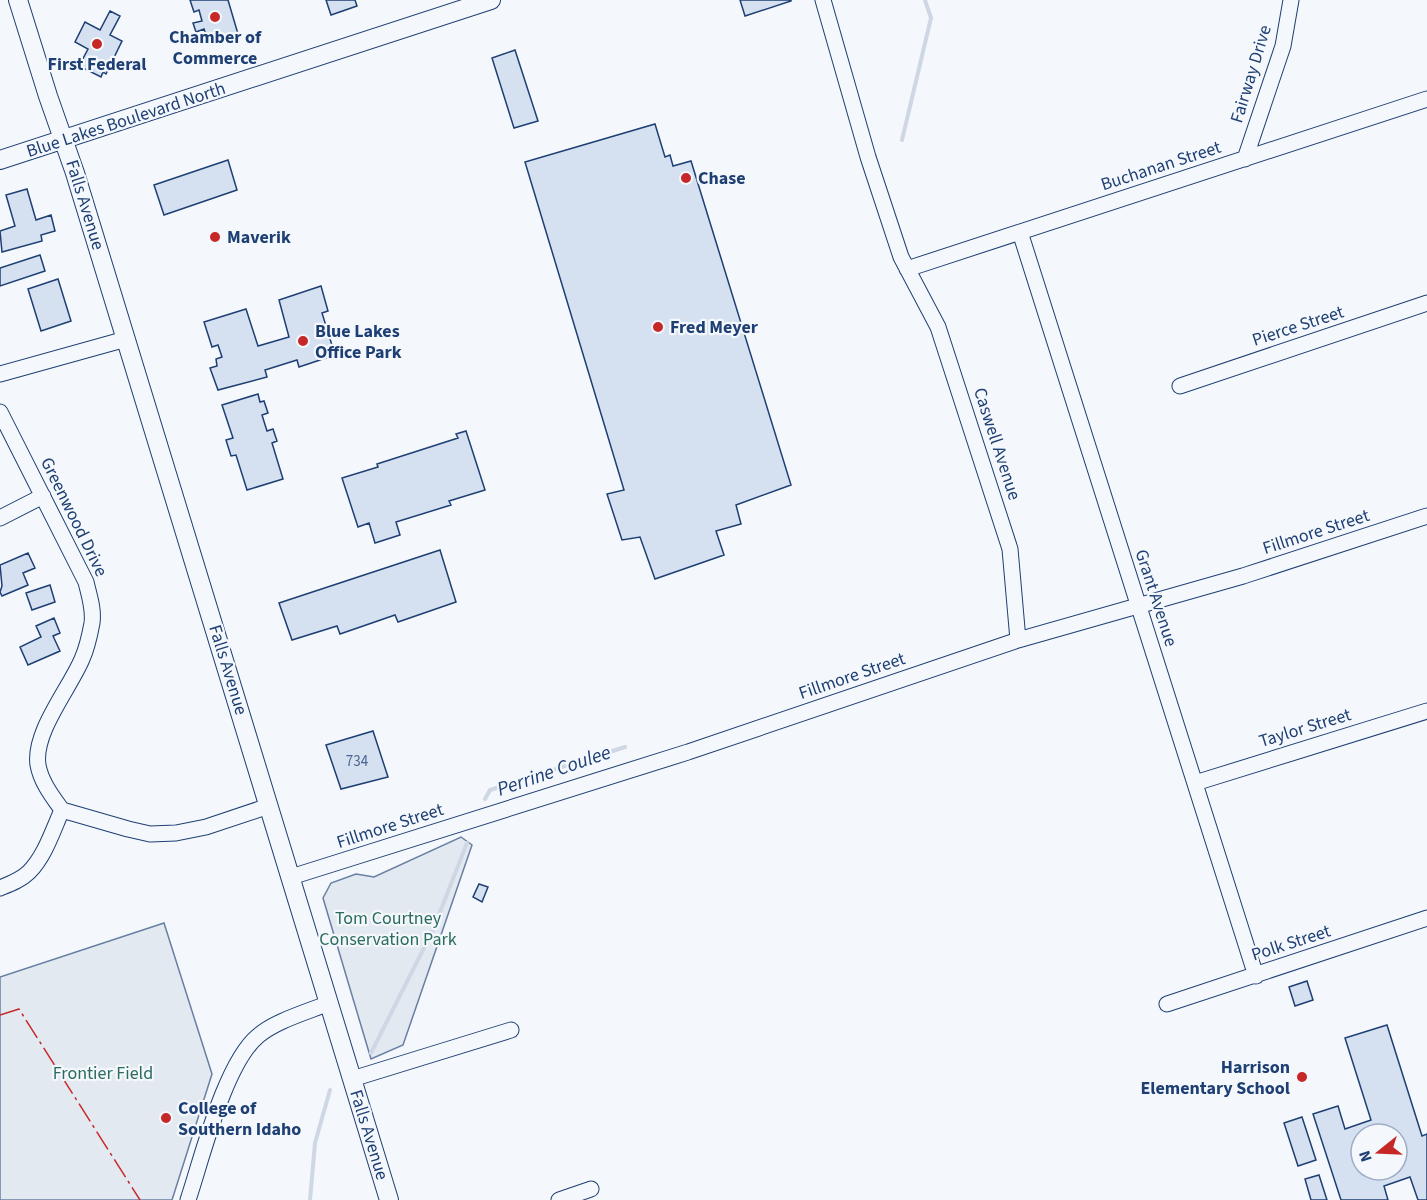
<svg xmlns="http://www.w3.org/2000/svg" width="1427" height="1200" font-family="'Source Sans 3',sans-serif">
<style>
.green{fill:#e3e9f0;stroke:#687fa3;stroke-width:1.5}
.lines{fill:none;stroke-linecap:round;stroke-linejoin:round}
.stream{stroke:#cfd7e4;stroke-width:4}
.building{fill:#d5e0f0;stroke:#1d3f73;stroke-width:1.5;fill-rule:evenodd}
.minor-casing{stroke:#1d3f73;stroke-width:17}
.major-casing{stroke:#1d3f73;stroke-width:20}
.minor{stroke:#f4f7fb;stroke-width:15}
.major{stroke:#f4f7fb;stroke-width:18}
.power{stroke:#c62828;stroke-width:1.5;stroke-dasharray:21 4.5 3 4.5;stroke-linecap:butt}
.poi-dot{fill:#c62828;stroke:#f4f7fb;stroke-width:2}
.labels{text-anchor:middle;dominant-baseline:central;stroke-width:4.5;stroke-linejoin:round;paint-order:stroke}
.number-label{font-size:15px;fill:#4b6792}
.poi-label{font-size:18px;font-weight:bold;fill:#1d3f73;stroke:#f4f7fb;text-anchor:start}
.street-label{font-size:18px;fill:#1d3f73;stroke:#f4f7fb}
.park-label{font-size:18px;fill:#2c6c60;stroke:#f4f7fb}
.water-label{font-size:20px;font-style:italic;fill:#1d3f73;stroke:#f4f7fb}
</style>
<rect width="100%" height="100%" fill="#f4f7fb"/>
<path class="green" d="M461 837 472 845 403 1045 371 1059 323 898 331 883 356 874 374 877Z
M164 923 212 1074 172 1200H0V977Z"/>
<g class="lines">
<path class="stream" d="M902 140 931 18 925 0
M485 799 490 790 625 747
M371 1053 433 930 467 843
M310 1200 315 1143 330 1090"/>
</g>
<path class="building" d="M190 0H228L238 34 209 43 204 29 196 32 193 23 202 21 199 10 194 12Z
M326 0H355L357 6 331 15Z
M740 0H791V1L745 16Z
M110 11 120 16 110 35 122 41 106 74 103 72 101 77 79 66 88 49 75 42 85 22 100 30Z
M515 50 538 121 514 128 492 58Z
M655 124 665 157 670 155 673 166 691 161 791 485 736 505 741 524 716 531 724 555 655 579 640 537 622 540 607 494 624 490 525 162Z
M228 160 237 190 164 215 154 185Z
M27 189 36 220 51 215 55 231 41 235 42 241 2 252 0 231 15 226 6 195Z
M40 255 45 271 0 286V268Z
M58 279 71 321 41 331 28 289Z
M321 286 328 311 322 313 335 355 299 367 297 360 265 370 267 377 218 390 210 368 217 366 216 359 222 357 218 345 212 347 204 322 246 309 258 346 289 337 279 300Z
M258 394 260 402 264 401 268 413 262 415 267 431 273 429 277 441 272 443 283 479 247 490 236 455 231 456 226 440 233 438 222 405Z
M466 431 485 490 449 501 451 505 396 522 400 535 375 543 369 523 358 527 342 478 378 467 377 464 458 438 456 434Z
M440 550 456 602 398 622 395 615 340 634 337 626 292 640 279 603Z
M28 553 35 568 23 573 28 585 2 596 0 592 2 586 0 565Z
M50 585 55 602 32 610 26 593Z
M54 618 60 633 53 636 60 651 28 665 20 647 41 637 36 626Z
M373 731 388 777 341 789 326 745Z
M479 884 488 887 482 902 473 897Z
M1307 981 1313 1000 1295 1006 1289 987Z
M1387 1025 1422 1136 1427 1134V1200H1418L1410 1177 1384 1186 1388 1200H1341L1313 1114 1338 1106 1345 1129 1371 1120 1345 1038ZM1361 1134H1397V1170H1361Z
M1302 1117 1316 1160 1298 1166 1284 1123Z
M1319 1175 1327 1200H1311L1305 1179Z"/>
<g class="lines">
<defs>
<path id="minor" d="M823 0 868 157 901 257 938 327 1010 549 1018 640
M1245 159 1283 46 1291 0
M1020 232 1256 976
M907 269 1427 99
M0 374 126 339
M1180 386 1427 303
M0 412 86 582C89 595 94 609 92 623 90 634 87 648 82 659 70 688 33 732 38 765 41 782 52 796 62 810 53 830 45 856 29 872 21 880 10 884 0 888
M0 518 43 496
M1195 783 1427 711
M62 810 128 829 150 834 176 833 206 827 269 806
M291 877 688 752 1018 640 1243 576 1427 516
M1167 1004 1427 918
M352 1079 511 1030
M188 1200C202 1158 225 1063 258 1036 275 1021 307 1012 329 1003
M559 1200 591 1189"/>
<path id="major" d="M18 0 48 96 75 173 389 1200
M0 160 491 0"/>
</defs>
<use href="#minor" class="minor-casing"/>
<use href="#major" class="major-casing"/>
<use href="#minor" class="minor"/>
<use href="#major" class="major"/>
<path class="power" d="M0 1015 19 1009 140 1200"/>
</g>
<g class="poi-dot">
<circle cx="215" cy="17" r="6"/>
<circle cx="97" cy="44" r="6"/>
<circle cx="686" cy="178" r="6"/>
<circle cx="215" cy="237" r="6"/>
<circle cx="658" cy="327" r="6"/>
<circle cx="303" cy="341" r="6"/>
<circle cx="1302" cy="1077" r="6"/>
<circle cx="166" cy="1118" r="6"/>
</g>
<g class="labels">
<g class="number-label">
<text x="357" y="761">734</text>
</g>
<g class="poi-label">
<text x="215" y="37" text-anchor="middle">Chamber of<tspan x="215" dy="21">Commerce</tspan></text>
<text x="97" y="64" text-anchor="middle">First Federal</text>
<text x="698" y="178">Chase</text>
<text x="227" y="237">Maverik</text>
<text x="670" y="327">Fred Meyer</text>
<text x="315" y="331">Blue Lakes<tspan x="315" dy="21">Office Park</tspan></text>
<text x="1290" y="1067" text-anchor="end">Harrison<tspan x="1290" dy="21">Elementary School</tspan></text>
<text x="178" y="1108">College of<tspan x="178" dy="21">Southern Idaho</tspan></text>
</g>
<g class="street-label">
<text transform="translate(1251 74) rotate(-73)">Fairway Drive</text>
<text transform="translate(126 120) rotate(-18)">Blue Lakes Boulevard North</text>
<text transform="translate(1161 166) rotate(-18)">Buchanan Street</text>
<text transform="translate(85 205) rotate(73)">Falls Avenue</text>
<text transform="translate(1298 326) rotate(-18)">Pierce Street</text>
<text transform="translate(997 444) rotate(72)">Caswell Avenue</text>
<text transform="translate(74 517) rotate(64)">Greenwood Drive</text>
<text transform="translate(1316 532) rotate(-18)">Fillmore Street</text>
<text transform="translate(1156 598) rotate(72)">Grant Avenue</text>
<text transform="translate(228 670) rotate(73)">Falls Avenue</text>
<text transform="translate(852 676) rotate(-19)">Fillmore Street</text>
<text transform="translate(1305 728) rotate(-17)">Taylor Street</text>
<text transform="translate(390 826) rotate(-18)">Fillmore Street</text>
<text transform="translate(1291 943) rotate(-18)">Polk Street</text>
<text transform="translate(369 1135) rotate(73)">Falls Avenue</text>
</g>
<g class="park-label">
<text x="388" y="918">Tom Courtney<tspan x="388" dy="21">Conservation Park</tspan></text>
<text x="103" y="1073">Frontier Field</text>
</g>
<g class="water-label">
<text transform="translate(554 771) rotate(-19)">Perrine Coulee</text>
</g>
</g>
<g transform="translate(1379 1152) rotate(252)"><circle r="28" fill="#f4f7fb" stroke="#9eadc5" stroke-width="1.5"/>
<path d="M0-4.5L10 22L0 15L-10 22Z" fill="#c62828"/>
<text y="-9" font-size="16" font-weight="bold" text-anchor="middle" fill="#1d3f73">N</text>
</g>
</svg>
